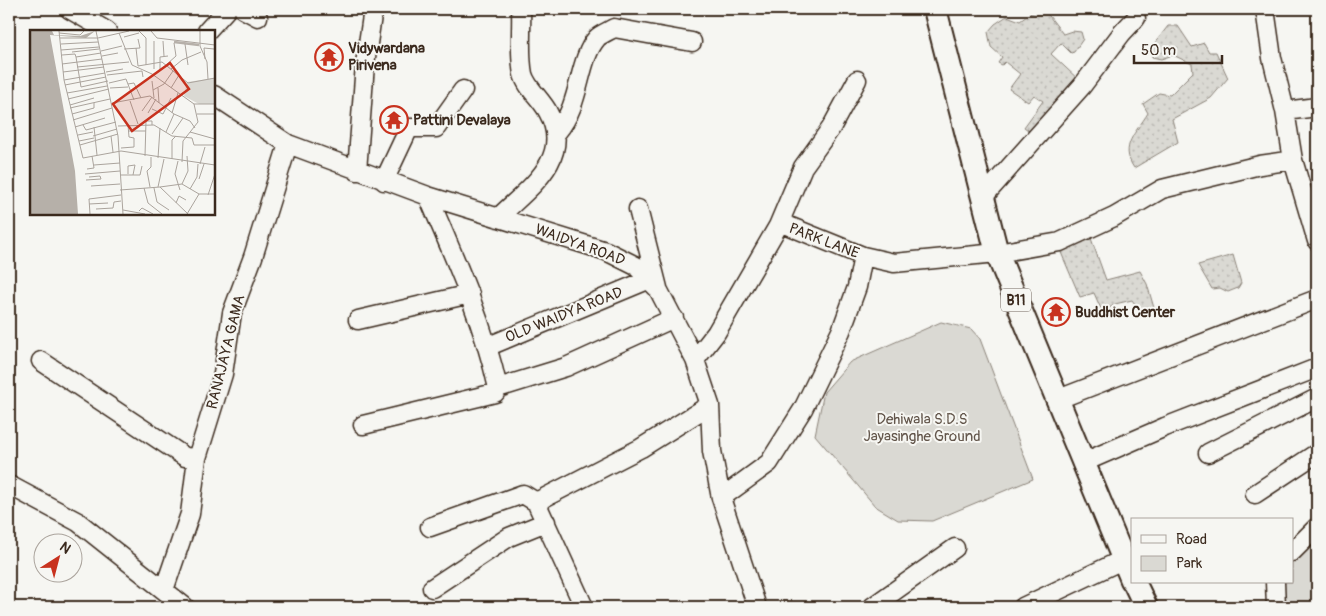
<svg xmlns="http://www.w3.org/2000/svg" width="1326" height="616" font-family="Pangolin,sans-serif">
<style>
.grass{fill:url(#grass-dots);stroke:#8a8278}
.park{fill:#dad9d3;stroke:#8a8278}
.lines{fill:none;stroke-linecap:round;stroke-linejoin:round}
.minor-casing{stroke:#3b2a1e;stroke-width:21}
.major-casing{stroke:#3b2a1e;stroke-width:26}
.minor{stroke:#f6f6f2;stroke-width:18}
.major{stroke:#f6f6f2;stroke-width:22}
.labels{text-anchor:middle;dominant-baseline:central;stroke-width:4;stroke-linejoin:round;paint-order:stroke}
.shield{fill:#f6f6f2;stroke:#73675e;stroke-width:1}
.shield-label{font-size:14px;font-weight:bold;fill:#3b2a1e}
.poi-label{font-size:15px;font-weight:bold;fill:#3b2a1e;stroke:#f6f6f2;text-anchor:start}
.street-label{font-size:15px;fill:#3b2a1e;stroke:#f6f6f2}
.park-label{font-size:15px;fill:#63564b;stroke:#f6f6f2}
.inset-river{fill:none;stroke:#b6b0a9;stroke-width:2.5}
.inset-road{fill:none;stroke:#aba49d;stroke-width:1}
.view{fill:#c8321e;fill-opacity:0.15;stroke:#c8321e;stroke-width:2.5}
.inset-edge{fill:none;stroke:#3b2a1e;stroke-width:2.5}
</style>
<defs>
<pattern id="grass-dots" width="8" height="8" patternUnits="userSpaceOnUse" patternTransform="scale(1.25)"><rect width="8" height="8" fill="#dad9d3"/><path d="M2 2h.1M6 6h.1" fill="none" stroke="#bcbab5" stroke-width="1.8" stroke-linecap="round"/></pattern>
</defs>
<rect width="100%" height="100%" fill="#f6f6f2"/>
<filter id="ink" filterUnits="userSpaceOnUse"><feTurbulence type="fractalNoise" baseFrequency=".02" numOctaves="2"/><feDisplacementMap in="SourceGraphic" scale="10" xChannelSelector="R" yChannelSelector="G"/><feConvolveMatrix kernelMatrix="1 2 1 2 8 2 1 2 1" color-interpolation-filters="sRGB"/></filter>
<g filter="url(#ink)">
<path class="grass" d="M1037 9H1047L1046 12 1063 34 1072 31 1081 32 1083 39 1074 52 1071 53 1061 43 1051 54 1080 81 1036 136 1024 127 1043 101 1034 95 1028 102 1009 89 1020 74 1005 62 1002 65 998 63 1002 57 991 47 988 32 995 24 1007 16 1020 21Z
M1168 26H1178L1192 47 1204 43 1209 52H1216L1228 78 1211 98 1172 119 1178 142 1134 168C1119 146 1136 133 1148 113L1143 104 1159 93 1170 95 1193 72 1192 64 1173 55 1161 59 1152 57 1151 48Z
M1088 230 1106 280 1140 271 1147 284 1154 308 1141 312 1132 300 1115 304 1105 311 1101 309 1094 293 1080 297 1057 243Z
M1233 255 1241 283 1238 288 1228 292 1220 288 1212 289 1198 265Z"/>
<path class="park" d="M941 322 971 329 980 339 1033 479 932 521 898 520 875 506 815 435 824 392 850 362Z
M1317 527V607H1276L1275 582H1292V552Z"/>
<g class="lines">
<defs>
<path id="minor" d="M69 9 107 31
M243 9 258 17
M1265 9 1272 58 1285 111 1293 160 1317 241
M207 31 227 9
M214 95 288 144 428 196 606 251 636 266 658 289 695 360 710 405 712 451 721 498 757 607
M1285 111 1317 107
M557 132C582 103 577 61 597 38 601 34 609 31 614 28L692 42
M357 171 365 64 373 9
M384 181 409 128H436L463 90
M428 196C455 259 483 321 498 388
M984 196 1082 86 1122 33 1136 18
M638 209 658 288
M498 218C528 188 574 159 548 112 542 100 526 87 523 74 519 54 522 29 521 9
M778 226 784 224 863 256 894 263 997 253 1060 242 1114 217 1162 189 1260 165 1293 160
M358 320 470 294
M489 346 650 279
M695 360 716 333 778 226 803 167 831 128 857 80
M41 361 185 457 197 458
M1056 400 1317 299
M363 425 495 393 498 388 566 367 674 318
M1208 453 1317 398
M1082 463 1165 427 1317 368
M9 485 78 522 185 607
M1255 494 1317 453
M721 498 769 463 803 409 841 331 857 287 863 256
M536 502 641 448 710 405
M430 527 523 494 536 502 584 607
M1292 552 1317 527
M1275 582 1276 607
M432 588 509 537 546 522
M164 590 190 514 197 458 223 374 232 313 253 257 288 144
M872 607 955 548
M1023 607 1122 560"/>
<path id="major" d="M935 9 997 253 1132 580
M1134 582 1146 607"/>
</defs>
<use href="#minor" class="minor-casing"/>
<use href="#major" class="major-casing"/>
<use href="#minor" class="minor"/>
<use href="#major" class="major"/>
</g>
</g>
<defs>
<symbol id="temple-ring" viewBox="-11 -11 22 22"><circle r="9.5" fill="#f6f6f2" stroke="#c8321e" stroke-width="1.5"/><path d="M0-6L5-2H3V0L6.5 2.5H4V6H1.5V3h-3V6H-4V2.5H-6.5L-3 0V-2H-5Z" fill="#c8321e"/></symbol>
</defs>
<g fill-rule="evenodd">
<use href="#temple-ring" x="313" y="41" width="32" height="32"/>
<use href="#temple-ring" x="378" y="104" width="32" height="32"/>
<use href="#temple-ring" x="1040" y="296" width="32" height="32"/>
</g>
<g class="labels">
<rect class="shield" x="1001" y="288.5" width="30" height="23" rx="4"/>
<g class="shield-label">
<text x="1016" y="300">B11</text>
</g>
<g class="poi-label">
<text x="348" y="48">Vidywardana<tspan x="348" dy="17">Pirivena</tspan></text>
<text x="413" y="120">Pattini Devalaya</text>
<text x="1075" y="312">Buddhist Center</text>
</g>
<g class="street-label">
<text transform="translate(824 241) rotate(21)">PARK LANE</text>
<text transform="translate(580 245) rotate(20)">WAIDYA ROAD</text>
<text transform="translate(564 315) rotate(-22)">OLD WAIDYA ROAD</text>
<text transform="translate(226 352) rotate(-76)">RANAJAYA GAMA</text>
</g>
<g class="park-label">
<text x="922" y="419">Dehiwala S.D.S<tspan x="922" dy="17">Jayasinghe Ground</tspan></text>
</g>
</g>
<g transform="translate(30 30)">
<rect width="185" height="185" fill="#f6f6f2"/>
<path d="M185 48V74H169L154 66 157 52Z" fill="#dad9d3"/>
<path d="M0 1H22L24 5 50 6 65 1 56 8 20 5 45 141 48 184H0Z" fill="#b6b0a9"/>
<path class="inset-river" d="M144 12 169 15"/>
<path class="inset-road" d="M29 1 34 50 53 128 91 121 185 135M66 1 88 106 93 184M109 1 116 8V35M121 1 127 8 185 15M170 1V16L177 32 178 49M29 3 50 5 54 1M89 3 102 35 122 44 164 74 168 92 153 111 152 132M94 7 109 3M30 8H67M68 8 99 1M124 11V39M133 11 134 26M31 14 68 12M155 14 158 35M106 18 108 36M94 19 110 18 108 9M31 20 69 17M71 21 92 16M42 22 69 19M32 25 45 24 46 27 71 23M72 26 88 23M46 27 51 57 78 51M175 29 174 18 184 19M32 34 72 29M137 34 146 26 144 13M108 36 132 32 158 53 185 48M47 37 99 32M130 39V27L138 26M141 39 152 30 171 22M33 42 74 37M76 42 93 39M77 45 112 41 113 47M34 50 75 43M122 51 124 68M79 53 96 49 104 70M98 54 104 53 111 68M35 55 76 47M80 58 98 57M128 58 129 73M141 58 149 45M123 60 134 54 143 41M37 63 77 56M38 69 79 59M100 71 108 94M82 73 120 66 144 84 160 91 165 98M164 74H185M40 75 64 68M40 78 80 69M122 79 133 84 141 68M112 81 122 67M118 83 126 69M142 83 148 63M42 84 64 78V73M167 84H185M43 90 82 78M53 95 56 100 86 92M88 96 124 95 142 106 162 108 164 115H185M45 97 75 88M64 97 67 125M98 101H116M136 102 144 84M160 102 185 109M142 104 153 88M48 105 63 102M63 106 87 99M81 106 83 122M49 111 64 108M50 115 88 104M91 118 104 117V108L99 107 98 95M115 126 116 91H122V95M128 128 130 98M142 129V110L146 106M148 131 145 144 150 160M170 134 175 117M64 135 90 133M57 139 64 138 62 126M55 144 90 141M98 144V136L105 135 103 145M91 145H110L112 136M169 149 174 134M56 150 71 149 70 146 59 147M152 154 158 141 157 126M61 156 90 154M120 157 117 141 121 137V127M128 157 134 129M130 157 152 154 169 164H185M114 158 118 173 132 184M124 158 127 172 139 180M160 159 167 147 168 134M90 160 130 157 158 184M178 165 185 144M146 173 149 166 156 170M59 174 78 173M66 179 83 178 84 172 91 171M93 180 115 184M109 181 112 178 123 184M60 184 59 169 91 165M157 184 169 164"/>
<path class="view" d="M140 33 159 59 102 101 83 74Z"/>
<rect width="185" height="185" class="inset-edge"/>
</g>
<rect width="1326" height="616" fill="none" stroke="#f6f6f2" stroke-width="30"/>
<rect x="15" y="15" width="1296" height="586" fill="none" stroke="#3b2a1e" stroke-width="2" filter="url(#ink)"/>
<rect x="1131" y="518" width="162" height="65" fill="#f6f6f2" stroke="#aba49d"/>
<rect x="1141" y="535" width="25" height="8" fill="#f6f6f2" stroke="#aba49d"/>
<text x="1176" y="544" font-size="15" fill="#3b2a1e">Road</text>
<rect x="1141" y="556" width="25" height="15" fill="#dad9d3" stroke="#aba49d"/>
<text x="1176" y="568" font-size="15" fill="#3b2a1e">Park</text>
<g transform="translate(58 558) rotate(36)"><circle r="24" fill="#f6f6f2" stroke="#aba49d"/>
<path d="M0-4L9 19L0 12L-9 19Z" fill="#c8321e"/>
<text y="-8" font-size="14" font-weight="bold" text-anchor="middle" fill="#3b2a1e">N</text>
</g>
<path d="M1134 55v8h88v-8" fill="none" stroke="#3b2a1e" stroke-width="2.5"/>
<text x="1141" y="55" font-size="15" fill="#3b2a1e" stroke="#f6f6f2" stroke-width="4" paint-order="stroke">50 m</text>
</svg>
